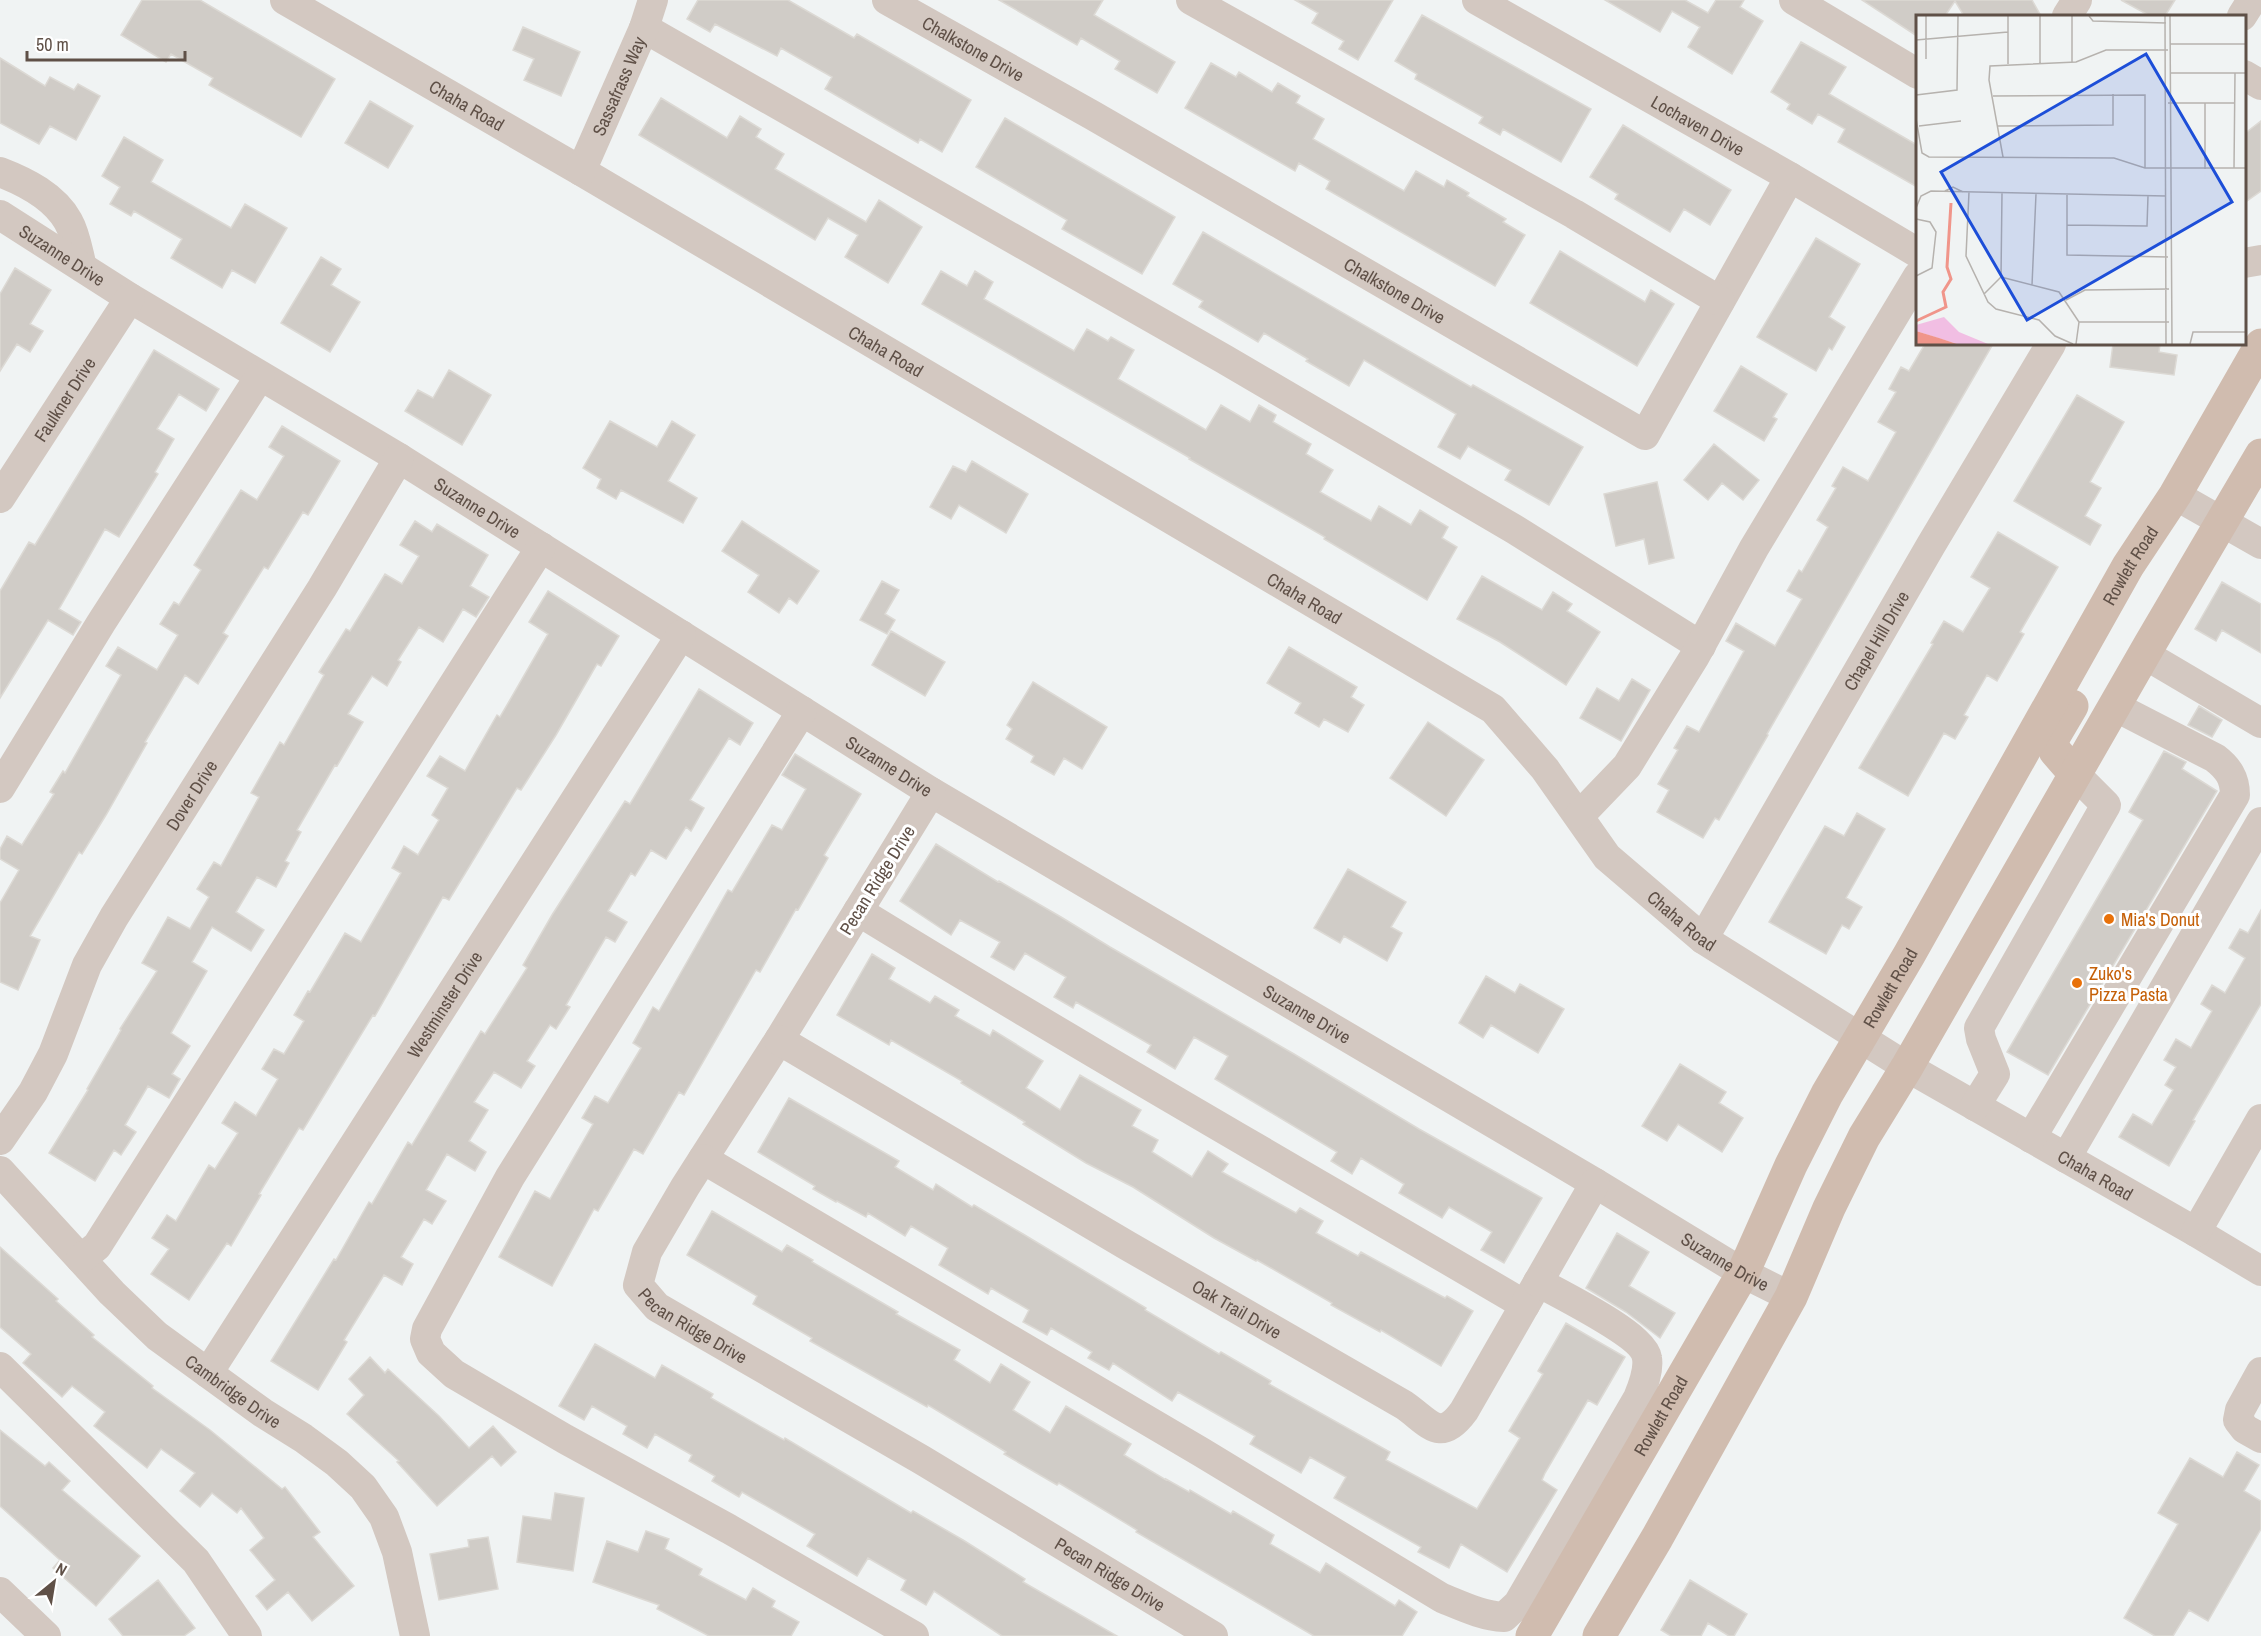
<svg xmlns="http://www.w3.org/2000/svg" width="2261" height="1636" font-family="'Archivo Narrow',sans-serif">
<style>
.building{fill:#d0ccc7;stroke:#dcd9d4;stroke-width:1.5}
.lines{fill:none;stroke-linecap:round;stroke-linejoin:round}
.minor{stroke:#d3c8c1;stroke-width:30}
.major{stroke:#d0bcaf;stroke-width:33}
.food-dot{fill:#e8710a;stroke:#fff;stroke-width:2}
.labels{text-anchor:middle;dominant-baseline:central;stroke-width:6;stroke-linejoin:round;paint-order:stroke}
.street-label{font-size:18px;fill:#5f5047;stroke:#fff}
.food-label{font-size:18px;fill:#c56008;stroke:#fff;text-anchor:start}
.inset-river{fill:none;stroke:#f0958a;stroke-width:3}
.inset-road{fill:none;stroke:#b6b2ae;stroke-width:1.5}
.view{fill:#1d4ed8;fill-opacity:0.15;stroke:#1d4ed8;stroke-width:3}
.inset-edge{fill:none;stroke:#5f5047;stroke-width:3}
</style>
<rect width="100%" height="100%" fill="#f0f3f3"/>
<path class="building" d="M142 0H200L335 79 301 137 209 85 213 78 171 54 166 62 121 35Z
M698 0H788L854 38 857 34 971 100 942 152 920 139 918 143 825 89 832 77 781 48 777 56 715 24 710 32 687 19Z
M999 0H1103L1094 15 1175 62 1157 93 1115 69 1120 61 1081 38 1077 45Z
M1295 0H1393L1358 60 1339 49 1344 41 1312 23 1318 13Z
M1605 0H1685L1708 13 1716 0H1744L1740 7 1763 21 1732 74 1688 47 1700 27 1672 11 1660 32Z
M1862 0H2032L2041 16H1964L1955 1 1945 16H1917V36Z
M2121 0H2175L2165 16H2150Z
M1422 15 1591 109 1561 162 1503 129 1500 135 1479 123 1483 117 1415 79 1417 74 1395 61Z
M523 27 580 52 561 96 524 80 534 59 513 50Z
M1801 42 1846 67 1829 94 1917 145V187L1838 142 1845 129 1818 114 1812 124 1787 109 1790 104 1771 92Z
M0 58 45 86 50 77 74 90 78 84 100 96 76 140 50 126 39 144 0 123Z
M1211 63 1236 77 1239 72 1272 92 1278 83 1300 96 1296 103 1324 119 1313 139 1404 191 1416 171 1444 187 1447 180 1469 193 1467 196 1506 219 1503 222 1525 235 1495 286 1326 189 1330 181 1299 163 1295 171 1185 108Z
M661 98 727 138 740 116 761 129 756 137 784 154 775 169 866 222 879 200 922 227 888 283 845 257 858 235 828 218 815 240 639 135Z
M370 101 413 126 388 168 345 143Z
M1005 118 1175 217 1142 274 1062 229 1067 220 976 167Z
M2261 121V191L2244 203V134Z
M1623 125 1731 190 1710 225 1684 209 1670 232 1615 199 1618 194 1590 177Z
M124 137 163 160 151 182 231 228 245 204 287 228 255 283 232 270 222 288 171 258 182 239 134 211 131 216 110 204 120 187 102 176Z
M1203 232 1471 387 1473 385 1583 447 1549 505 1505 480 1511 470 1468 446 1460 459 1438 447 1456 414 1364 360 1349 386 1306 361 1308 359 1264 333 1258 342 1199 307 1203 301 1173 284Z
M1816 238 1860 264 1829 317 1845 327 1832 350 1829 348 1816 371 1757 337Z
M1560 251 1645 302 1651 290 1674 304 1637 366 1530 303Z
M321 257 341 269 331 285 360 302 330 352 281 323Z
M15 268 51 290 30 324 43 331 30 352 17 344 0 371V294Z
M941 271 967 286 975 271 993 282 984 299 1074 351 1087 329 1108 341 1111 337 1134 350 1118 379 1206 430 1221 405 1250 422 1259 405 1276 415 1273 422 1311 444 1306 454 1333 470 1320 492 1371 521 1379 506 1411 525 1420 510 1448 527 1442 538 1457 547 1427 600 1324 539 1325 537 1189 459 1190 458 922 304Z
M1925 344H1993L1767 734 1768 735 1719 820 1715 818 1703 838 1657 812 1669 790 1658 784 1678 750 1674 748 1687 726 1699 732 1744 651 1726 641 1736 623 1775 646 1802 599 1787 591 1799 570 1802 572 1828 527 1817 520 1836 488 1832 486 1843 467 1868 481 1896 432 1878 422 1896 392 1889 389 1901 367 1909 371Z
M2113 344H2160L2159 352 2177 355 2174 375 2110 367Z
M154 350 219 389 206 411 179 394 157 429 174 439 155 472 158 474 119 537 105 529 59 609 81 622 73 635 48 620 0 698V591L29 542 35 545Z
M1741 366 1787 394 1773 417 1777 419 1764 441 1714 411Z
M449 370 491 395 462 445 405 411 418 390 433 398Z
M2077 395 2124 422 2090 482 2101 488 2085 516 2101 525 2090 545 2014 501Z
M610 421 657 447 672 421 695 435 668 481 697 498 683 523 621 490 616 499 597 488 601 479 583 468Z
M282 426 340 461 308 515 303 512 268 569 264 567 223 633 228 636 198 684 185 675 145 742 147 743 106 815 82 854 79 852 30 936 40 940 18 990 0 982V903L19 870 0 859V849L7 836 22 845 54 794 50 792 63 771 65 773 121 675 106 666 118 647 157 670 178 635 160 624 174 602 179 605 201 570 194 565 241 490 257 500 284 456 269 447Z
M1714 444 1759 480 1743 500 1722 483 1708 500 1684 480Z
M972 461 1028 494 1006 533 959 505 951 519 930 507 953 466 966 472Z
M1657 482 1674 558 1649 564 1644 539 1616 546 1604 494Z
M415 521 432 532 437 524 488 555 470 586 489 597 476 617 463 609 443 642 419 627 398 660 401 662 387 686 372 676 348 714 363 722 337 766 335 765 297 830 301 832 285 861 289 863 276 887 257 877 236 912 264 930 251 951 212 927 192 962 207 971 171 1033 190 1046 172 1074 180 1079 169 1098 148 1086 125 1125 136 1132 121 1155 114 1150 95 1181 49 1153 88 1090 87 1089 121 1030 120 1029 157 971 142 963 168 917 190 929 209 897 197 889 214 862 221 866 259 797 251 793 280 742 284 745 324 675 319 672 346 629 350 631 385 574 402 584 419 556 400 545Z
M742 521 819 571 797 604 789 598 779 613 748 592 759 575 722 551Z
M1998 532 2058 567 2020 632 2024 634 1997 681 1987 675 1964 715 1968 717 1955 739 1944 733 1908 796 1859 768 1933 644 1931 643 1944 621 1963 632 1990 588 1971 577Z
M1482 576 1542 610 1553 592 1572 604 1567 611 1600 632 1566 685 1500 642 1457 619Z
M882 581 899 590 885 614 895 620 887 634 860 620Z
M2222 582 2261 604V653L2222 630 2216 641 2195 629Z
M548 591 619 636 601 666 597 664 556 735 521 790 517 788 449 900 443 897 375 1016 373 1015 303 1130 299 1128 259 1194 261 1195 231 1246 227 1243 189 1300 151 1274 169 1249 152 1238 167 1215 176 1221 209 1165 215 1169 238 1133 222 1123 235 1102 256 1116 278 1079 262 1069 274 1049 284 1054 304 1021 294 1015 308 991 310 992 345 933 361 942 401 873 392 868 404 846 418 855 439 820 432 815 448 788 427 776 440 756 465 771 497 715 500 717 548 634 529 622Z
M891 631 945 662 925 696 872 665Z
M1289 647 1357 687 1351 697 1364 705 1348 732 1324 719 1319 727 1295 713 1301 703 1267 683Z
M1632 679 1650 690 1621 741 1580 718 1597 688 1619 701Z
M1033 682 1107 727 1082 769 1064 758 1054 775 1031 762 1034 756 1006 739 1012 729 1007 725Z
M699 689 753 723 740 745 729 738 690 800 704 808 691 831 686 827 666 859 651 850 635 876 631 873 608 911 627 922 615 942 606 937 566 1005 570 1007 556 1029 550 1025 527 1061 535 1066 521 1088 494 1072 474 1102 488 1110 469 1141 486 1152 475 1171 447 1154 426 1190 446 1201 432 1224 424 1219 401 1257 413 1264 402 1285 384 1275 344 1340 347 1342 318 1390 271 1361 334 1259 336 1260 369 1202 372 1204 408 1142 412 1145 481 1031 485 1034 527 968 523 965 552 915 625 801 630 804Z
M2199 706 2222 720 2212 737 2188 725Z
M1428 722 1484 760 1446 816 1390 778Z
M2164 751 2186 762 2182 769 2217 791 2048 1075 2007 1052 2143 820 2129 812Z
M795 754 861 794 824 855 828 858 798 910 796 909 760 972 756 970 684 1095 679 1092 643 1154 634 1149 598 1211 594 1209 552 1286 499 1257 535 1191 550 1199 593 1124 582 1118 595 1096 608 1103 641 1048 633 1043 653 1007 659 1011 728 890 732 892 772 825 782 830 806 789 782 775Z
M1857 813 1885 829 1846 898 1862 907 1849 929 1842 925 1826 954 1769 922 1825 826 1844 836Z
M936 844 998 882 999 881 1061 917 1110 947 1294 1054 1419 1129 1542 1198 1504 1263 1481 1250 1492 1232 1449 1207 1442 1218 1399 1193 1404 1184 1361 1158 1352 1174 1331 1161 1337 1152 1215 1079 1228 1056 1194 1037 1175 1069 1147 1052 1151 1045 1076 1002 1073 1008 1054 997 1066 977 1025 953 1014 970 991 957 1000 942 960 920 951 935 900 901Z
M1348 869 1406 902 1391 927 1402 933 1387 961 1344 936 1340 943 1314 928Z
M2261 910V1004L2193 1120 2195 1121 2169 1166 2119 1137 2133 1114 2152 1125 2173 1090 2165 1085 2176 1067 2164 1060 2176 1039 2191 1048 2212 1011 2201 1004 2212 985 2225 993 2245 958 2229 948 2240 929 2248 933Z
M872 954 895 968 889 979 930 1003 935 996 959 1010 955 1016 990 1036 993 1030 1043 1061 1026 1088 1060 1110 1080 1075 1141 1110 1132 1126 1158 1140 1152 1152 1192 1177 1208 1151 1228 1164 1222 1172 1296 1213 1300 1208 1323 1221 1316 1233 1358 1256 1361 1252 1423 1286 1445 1298 1447 1296 1473 1311 1441 1366 1381 1330 1380 1332 1331 1305 1332 1303 1257 1260 1256 1261 1214 1238 1133 1187 1086 1163 1023 1124 1025 1122 961 1083 962 1081 891 1040 889 1045 837 1015Z
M1486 976 1515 993 1520 984 1564 1009 1538 1053 1491 1025 1483 1038 1459 1023Z
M1680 1064 1726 1092 1719 1103 1743 1118 1722 1152 1678 1124 1667 1141 1642 1126Z
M789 1098 899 1161 895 1167 933 1190 936 1184 972 1207 974 1205 1023 1234 1146 1308 1145 1310 1219 1354 1221 1352 1271 1381 1269 1384 1390 1452 1386 1460 1477 1509 1520 1438 1509 1431 1543 1374 1538 1371 1566 1323 1625 1357 1597 1405 1588 1400 1545 1473 1542 1480 1557 1490 1507 1572 1461 1544 1449 1568 1418 1552 1421 1547 1334 1498 1346 1477 1310 1457 1301 1473 1250 1444 1255 1436 1178 1392 1172 1401 1113 1363 1109 1370 1088 1358 1092 1352 1051 1328 1047 1335 1023 1322 1029 1310 991 1288 988 1294 939 1265 948 1248 911 1226 905 1236 868 1213 866 1217 837 1201 836 1202 813 1189 815 1186 758 1152Z
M712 1211 782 1252 787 1245 813 1260 812 1262 898 1312 896 1314 960 1350 954 1360 990 1383 1001 1364 1030 1382 1013 1410 1050 1433 1066 1406 1131 1444 1124 1455 1166 1480V1479L1189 1492 1190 1490 1231 1514 1233 1511 1274 1535 1270 1544 1320 1573 1326 1563 1395 1606 1399 1600 1417 1612 1402 1636H1314L1136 1532 1137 1530 1059 1483 1057 1485 1004 1454 1006 1452 928 1405 927 1407 810 1341 812 1338 753 1304 757 1296 687 1255Z
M1617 1233 1649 1252 1629 1286 1675 1313 1660 1338 1626 1312 1586 1288Z
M0 1247 58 1299 56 1301 94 1335 92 1337 153 1386 152 1388 210 1430 282 1489 285 1487 320 1532 313 1537 354 1586 312 1621 288 1592 267 1610 256 1596 275 1580 250 1550 264 1538 241 1508 237 1513 212 1493 200 1507 180 1491 195 1473 161 1449 147 1468 94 1426 105 1412 72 1386 62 1397 23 1363 31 1354 0 1327Z
M595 1344 655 1378 662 1365 713 1394 711 1398 784 1440 785 1438 911 1513 913 1511 963 1540 1025 1579 1023 1582 1117 1636H1002L934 1591 926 1605 901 1590 906 1580 868 1558 857 1576 807 1546 815 1534 742 1492 739 1497 712 1481 715 1476 689 1461 692 1455 655 1434 647 1448 623 1434 627 1426 592 1406 584 1420 559 1406Z
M370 1357 385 1373 388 1369 439 1416 469 1448 493 1426 516 1452 501 1466 492 1456 437 1506 397 1462 399 1461 347 1414 364 1395 349 1379Z
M0 1430 45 1466 49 1462 70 1481 62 1490 140 1556 96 1606 53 1568 60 1560 0 1506Z
M2237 1452 2259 1465 2244 1491 2261 1501V1529L2208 1621 2189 1610 2173 1636H2155L2124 1618 2178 1524 2158 1513 2190 1458 2223 1477Z
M555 1493 584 1498 573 1571 517 1562 523 1516 551 1520Z
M646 1531 669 1539 665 1549 702 1569 699 1575 746 1600 753 1588 775 1601 772 1607 799 1622 791 1636H709L657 1609 659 1605 593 1582 607 1541 638 1552Z
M488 1537 498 1589 439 1600 430 1554 469 1547 468 1540Z
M158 1580 195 1628 184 1636H123L109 1619Z
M1690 1580 1747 1614 1734 1636H1729L1708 1623 1701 1636H1671L1661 1630Z"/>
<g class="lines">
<g class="minor">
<path id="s1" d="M285 0 581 171 1493 709 1545 769 1607 857 1703 939 1907 1067 2196 1232 2261 1271"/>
<path id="s2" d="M887 0 1092 115 1645 435 1790 177"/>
<path d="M1191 0 1574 214 1720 301"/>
<path id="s3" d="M1477 0 1790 177 1918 253"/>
<path d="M1794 0 1918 74"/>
<path d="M2067 16 2077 0"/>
<path d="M2242 16 2252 0"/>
<path d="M644 28 1224 359 1514 529 1701 646"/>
<path d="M2244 75 2261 85"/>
<path id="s4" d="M581 171 644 28 653 0"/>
<path d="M0 172C26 182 54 196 68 221 76 235 78 252 82 267"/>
<path id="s5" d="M0 215 130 298 399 458 931 792 1595 1183 1743 1273 1791 1297"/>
<path d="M2244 263 2261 260"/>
<path d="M2175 495 2261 544"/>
<path id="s6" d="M0 498 130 298"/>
<path d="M2144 654 2261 723"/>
<path d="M802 711 510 1177 427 1329 425 1339 431 1353 454 1374 565 1439 729 1529 914 1636"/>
<path d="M0 788 101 623 260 376"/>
<path id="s7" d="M931 792 779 1040 685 1187 647 1252 638 1285 657 1307 922 1460 1213 1636"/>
<path d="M1579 816 1627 766 1695 656 1754 548 1918 276"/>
<path d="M858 911C1078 1046 1302 1174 1525 1305"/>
<path id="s8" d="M1703 939 1931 545 2051 344"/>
<path id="s9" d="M779 1040 1128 1246 1404 1405C1430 1423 1440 1444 1464 1411L1595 1183"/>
<path d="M1975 1106 1995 1074 1981 1039 1979 1028 2106 805 2075 774"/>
<path d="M2031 1138 2235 795C2235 778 2228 768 2215 758L2114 706"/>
<path id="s10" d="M0 1140 33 1092 53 1054 87 965 114 917 322 588 399 458"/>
<path d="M2066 1158 2261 822"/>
<path d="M703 1159 1201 1452 1442 1598C1462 1606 1482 1616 1504 1617L1518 1604 1638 1398C1643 1386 1649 1371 1647 1358 1644 1335 1559 1294 1538 1282"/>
<path id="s11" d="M0 1171 112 1293 157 1336 263 1413 303 1438 337 1463 363 1487 384 1517 397 1552 415 1636"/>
<path d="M2196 1232 2261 1119"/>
<path d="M81 1259 97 1246 541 547"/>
<path d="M0 1367 196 1561 247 1636"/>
<path d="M2261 1372 2240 1410 2238 1420 2245 1429 2261 1438"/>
<path id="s12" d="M208 1373 681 635"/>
<path d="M0 1592 46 1636"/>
</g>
<g class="major">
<path d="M2072 706 2052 740 2055 751 2075 774"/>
<path id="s13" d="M1532 1636 1743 1273 1791 1165 1827 1094 1909 955 2128 566 2175 495 2261 345"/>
<path d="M1599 1636 1657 1538 1791 1297 1829 1208 1864 1137 1907 1067 2150 644 2261 455"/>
</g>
</g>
<g class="food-dot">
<circle cx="2109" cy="919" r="6"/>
<circle cx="2077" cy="983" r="6"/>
</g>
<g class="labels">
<g class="street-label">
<text stroke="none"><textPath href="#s2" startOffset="99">Chalkstone Drive</textPath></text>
<text stroke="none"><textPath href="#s4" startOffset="93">Sassafrass Way</textPath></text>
<text stroke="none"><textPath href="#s1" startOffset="210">Chaha Road</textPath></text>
<text stroke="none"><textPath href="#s3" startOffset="254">Lochaven Drive</textPath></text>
<text stroke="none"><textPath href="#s5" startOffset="74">Suzanne Drive</textPath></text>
<text stroke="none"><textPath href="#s2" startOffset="585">Chalkstone Drive</textPath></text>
<text stroke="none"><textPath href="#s1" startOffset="696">Chaha Road</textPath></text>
<text stroke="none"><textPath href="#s6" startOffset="118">Faulkner Drive</textPath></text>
<text stroke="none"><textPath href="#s5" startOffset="560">Suzanne Drive</textPath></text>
<text stroke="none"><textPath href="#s13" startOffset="1227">Rowlett Road</textPath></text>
<text stroke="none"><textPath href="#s1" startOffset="1182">Chaha Road</textPath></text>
<text stroke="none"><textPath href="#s8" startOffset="345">Chapel Hill Drive</textPath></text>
<text stroke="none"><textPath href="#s5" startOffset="1046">Suzanne Drive</textPath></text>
<text stroke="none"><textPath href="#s10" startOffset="396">Dover Drive</textPath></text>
<text transform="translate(877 880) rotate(-58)">Pecan Ridge Drive</text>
<text stroke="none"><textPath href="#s1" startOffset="1686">Chaha Road</textPath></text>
<text stroke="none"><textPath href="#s13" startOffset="741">Rowlett Road</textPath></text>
<text stroke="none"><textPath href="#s12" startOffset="438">Westminster Drive</textPath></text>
<text stroke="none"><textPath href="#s5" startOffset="1532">Suzanne Drive</textPath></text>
<text stroke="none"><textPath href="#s1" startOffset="2172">Chaha Road</textPath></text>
<text stroke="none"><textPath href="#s5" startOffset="2018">Suzanne Drive</textPath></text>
<text stroke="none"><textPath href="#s9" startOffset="531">Oak Trail Drive</textPath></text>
<text stroke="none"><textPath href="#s7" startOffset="644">Pecan Ridge Drive</textPath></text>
<text stroke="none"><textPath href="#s11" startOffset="322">Cambridge Drive</textPath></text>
<text stroke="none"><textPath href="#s13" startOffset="255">Rowlett Road</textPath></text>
<text stroke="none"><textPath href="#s7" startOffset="1130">Pecan Ridge Drive</textPath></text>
</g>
<g class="food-label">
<text x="2121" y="919">Mia's Donut</text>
<text x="2089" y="973">Zuko's<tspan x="2089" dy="21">Pizza Pasta</tspan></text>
</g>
</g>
<g transform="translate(1916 15)">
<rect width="330" height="330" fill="#f0f3f3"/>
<path d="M28 302 43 317 72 329H41L0 316V310Z" fill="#f1bee3"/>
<path d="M0 316 23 323 41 329H0Z" fill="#f0958a"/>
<path class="inset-river" d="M0 306 30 292 27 277 35 264 31 252 35 188"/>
<path class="inset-road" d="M173 1 177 6 250 8M249 1 250 329M254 1 256 329M0 25 92 17M254 29H330M10 44V1M156 47V1M92 49V1M124 49V1M254 58H330M0 80 41 75 42 1M77 81 229 80V153M252 88H318M0 104 6 138 13 142 198 143 229 153H330M3 111 45 106M82 111 197 110V79M87 142 73 65 74 51 160 47 190 35H252M318 153 319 58M289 154V88M29 176 37 172 47 177M53 177 50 241 72 287 80 294 123 305 139 321 157 329M151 180V240L252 242M0 193 5 181 15 176 250 181M0 204 14 207 20 217 16 253 0 261M151 210 231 211 232 181M85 262 143 277 163 307 160 329M116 270 120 179M68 279 85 262 86 178M150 285 169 275 253 274M163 307H253M274 329 277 317H330"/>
<path class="view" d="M230 39 316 187 111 305 25 157Z"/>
<rect width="330" height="330" class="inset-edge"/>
</g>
<g transform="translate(54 1582) rotate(30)" stroke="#ffffff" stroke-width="4.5" paint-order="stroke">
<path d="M0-4.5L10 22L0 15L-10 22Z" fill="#5f5047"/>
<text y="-9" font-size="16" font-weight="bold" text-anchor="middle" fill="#5f5047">N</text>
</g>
<path d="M27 51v9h158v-9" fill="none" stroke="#5f5047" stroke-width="3"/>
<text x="36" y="51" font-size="18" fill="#5f5047" stroke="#ffffff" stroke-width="4.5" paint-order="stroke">50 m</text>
</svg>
